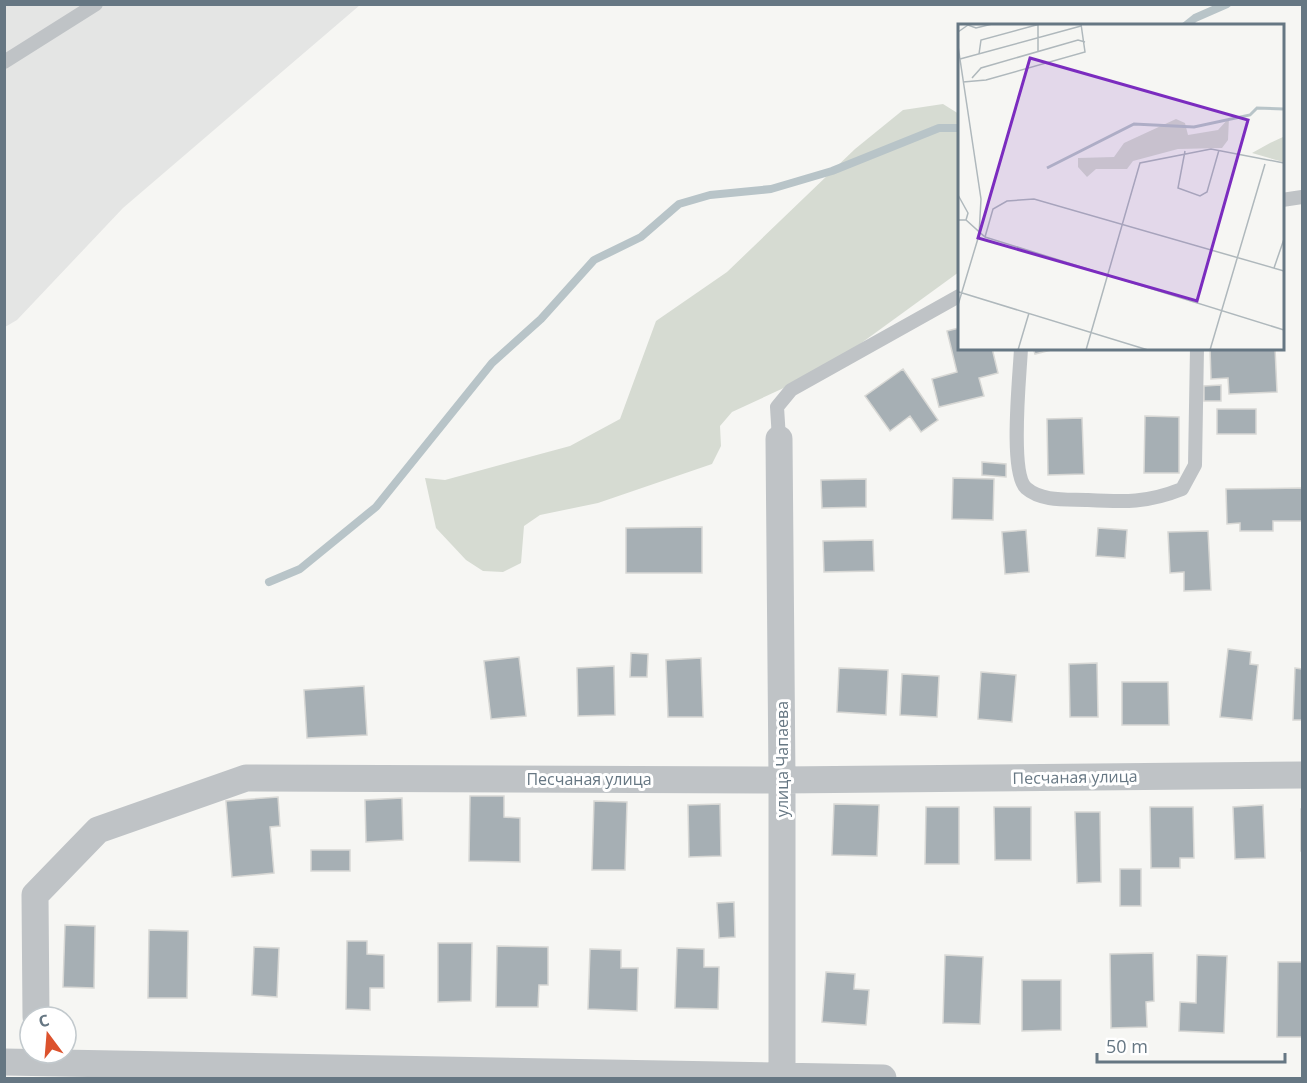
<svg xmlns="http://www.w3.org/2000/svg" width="1307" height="1083" font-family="'Open Sans',sans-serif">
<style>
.built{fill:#e4e5e4}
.green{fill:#d6dbd2}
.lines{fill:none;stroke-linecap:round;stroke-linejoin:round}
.stream{stroke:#b8c4c8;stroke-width:8}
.building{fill:#a6afb4;stroke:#d8d8d5;stroke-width:1.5}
.service{stroke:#bfc3c6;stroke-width:14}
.minor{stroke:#bfc3c6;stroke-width:27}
.labels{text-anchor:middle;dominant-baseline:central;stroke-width:6;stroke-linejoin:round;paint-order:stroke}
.street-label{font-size:16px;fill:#667783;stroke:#fff}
.inset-river{fill:none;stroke:#b8c4c8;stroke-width:3}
.inset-road{fill:none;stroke:#afb8bc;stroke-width:1.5}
.view{fill:#7b2cbf;fill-opacity:0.15;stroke:#7b2cbf;stroke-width:3}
.inset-edge{fill:none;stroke:#667783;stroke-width:3}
</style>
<rect width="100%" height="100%" fill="#f6f6f3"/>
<path class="built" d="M5 5H360L123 208 17 320 5 327Z"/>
<path class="green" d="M943 104 959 114V272L827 368 732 412 720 426 721 446 712 464 598 503 540 515 524 526 521 563 503 572 483 571 466 560 436 528 425 478 445 480 570 446 620 419 656 321 727 272 855 149 903 110Z"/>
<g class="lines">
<path class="stream" d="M1185 26 1195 18 1227 4
M269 582 300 569 376 507 492 363 541 319 594 260 641 237 679 204 710 195 771 189 832 171 939 128H959"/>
</g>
<path class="building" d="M959 328V348H992L998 373 979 378 984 396 939 407 932 379 957 372 947 331Z
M1033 348H1059L1035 354Z
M1210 348H1275L1277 392 1229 394 1228 378 1211 379Z
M903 369 938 420 921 432 910 416 890 431 865 396Z
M1221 385V401H1204V386Z
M1217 409H1256V434H1217Z
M1145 416 1179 417V473H1144Z
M1082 418 1084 474 1048 475 1047 419Z
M982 462 1006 464V477L982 475Z
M953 478 994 479 993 520 952 519Z
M866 479V507L822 508 821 480Z
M1302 488V521H1273V531H1240V523L1227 524 1226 489Z
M702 527V573H626V528Z
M1098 528 1127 530 1125 558 1096 556Z
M1026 530 1029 572 1005 574 1002 532Z
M1208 531 1211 590 1184 591V572L1170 573 1168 532Z
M873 540 874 571 824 572 823 541Z
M1228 649 1251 652 1250 664 1258 665 1252 720 1220 717Z
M631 653 648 654 647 677H630Z
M519 657 526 716 491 719 484 661Z
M701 658 703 717H668L666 660Z
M1097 663 1098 717H1070L1069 664Z
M614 666 615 715 578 716 577 668Z
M839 668 888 670 886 715 837 712Z
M1295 668 1302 669V720H1293Z
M981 672 1016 675 1012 722 978 719Z
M902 674 939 676 937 717 900 715Z
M1122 682H1168L1169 725H1122Z
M364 686 367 735 307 738 304 690Z
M470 796H504V817L520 818V862L469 861Z
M278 797 280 826 270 827 274 873 232 877 226 801Z
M402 798 403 840 366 842 365 800Z
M594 801 627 802 625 870H592Z
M720 804 721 856 689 857 688 805Z
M834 804 879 805 877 856 832 855Z
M1263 805 1265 858 1235 859 1233 807Z
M926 807H959V864H925Z
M994 807H1031V860H995Z
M1150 807H1193L1194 858H1180V868H1151Z
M1301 809H1302V851H1301Z
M1075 812H1100L1101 882 1077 883Z
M311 850H350V871H311Z
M1120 869H1141V906H1120Z
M734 902 735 937 719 938 717 903Z
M65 925 95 926 94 988 63 987Z
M149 930 188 931 187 998H148Z
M347 941H367V954L384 955V988H370V1010L346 1009Z
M438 943H472L471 1001 438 1002Z
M497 946 548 947V985H539L538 1007H496Z
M254 947 279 948 277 997 252 995Z
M677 948 704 949V967H719L718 1009 675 1008Z
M590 949 621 950V968H638L637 1011 588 1009Z
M1153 953 1154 1001 1146 1002 1147 1027 1111 1028 1110 954Z
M945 955 983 957 980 1024 943 1023Z
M1197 955 1227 956 1224 1033 1179 1031 1180 1002 1196 1003Z
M1278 962H1302V1037H1277Z
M826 972 855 974 854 989 869 990 866 1025 822 1022Z
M1022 980H1061V1030L1022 1031Z"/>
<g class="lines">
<path class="service" d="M4 62 96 4
M1282 200 1302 197
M1021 348C1020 374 1009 472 1026 488 1042 502 1068 499 1088 500 1125 502 1147 503 1182 489L1195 465 1197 348
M779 439 777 407 791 390 959 296"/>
<path class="minor" d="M779 439 782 780V1078
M36 1017 35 895 98 830 246 778 782 780 1302 775
M4 1062 883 1078"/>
</g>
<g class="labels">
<g class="street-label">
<text transform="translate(782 759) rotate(-90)">улица Чапаева</text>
<text transform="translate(1075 777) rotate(-1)">Песчаная улица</text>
<text x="589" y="779">Песчаная улица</text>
</g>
</g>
<g transform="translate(958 24)">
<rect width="326" height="326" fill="#f6f6f3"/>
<path d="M271 94 270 116 264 124 220 125 175 137 169 145H138L129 153 120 143V134L156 133 166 119 218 95 227 99 230 111 260 106ZM325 113V138L294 129 312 119Z" fill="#d6dbd2"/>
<path class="inset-river" d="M89 144 176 100 236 103 292 91 299 84 326 85"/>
<path class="inset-road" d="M0 8 10 1 18 4 34 0M0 22 23 175 21 211 0 281M80 28V0M21 30 23 16 82 0M2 35 123 2M14 54 23 44 120 16 127 18M5 58 28 56 127 28 123 0M227 127 220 164 242 172 249 168 261 126M0 171 10 189 8 196M0 196H8L27 213 326 306M27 213 35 185 49 177 76 175 326 247M316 244 326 215M1 268 190 326M60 326 71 289M128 326 182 139 253 125 326 139M252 326 307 140"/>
<path class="view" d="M72 34 290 96 239 277 20 214Z"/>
<rect width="326" height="326" class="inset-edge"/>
</g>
<rect width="1307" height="1083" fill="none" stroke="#667783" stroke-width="12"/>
<g transform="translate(48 1035) rotate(344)"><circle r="28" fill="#ffffff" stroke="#c2c9cd" stroke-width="1.5"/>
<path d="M0-4.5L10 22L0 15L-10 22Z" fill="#dc522d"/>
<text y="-9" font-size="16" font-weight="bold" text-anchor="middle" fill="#667783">С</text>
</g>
<path d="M1097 1053v9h188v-9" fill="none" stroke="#667783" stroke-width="3"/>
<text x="1106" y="1053" font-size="18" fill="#667783" stroke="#ffffff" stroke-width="4.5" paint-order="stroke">50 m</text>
</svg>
